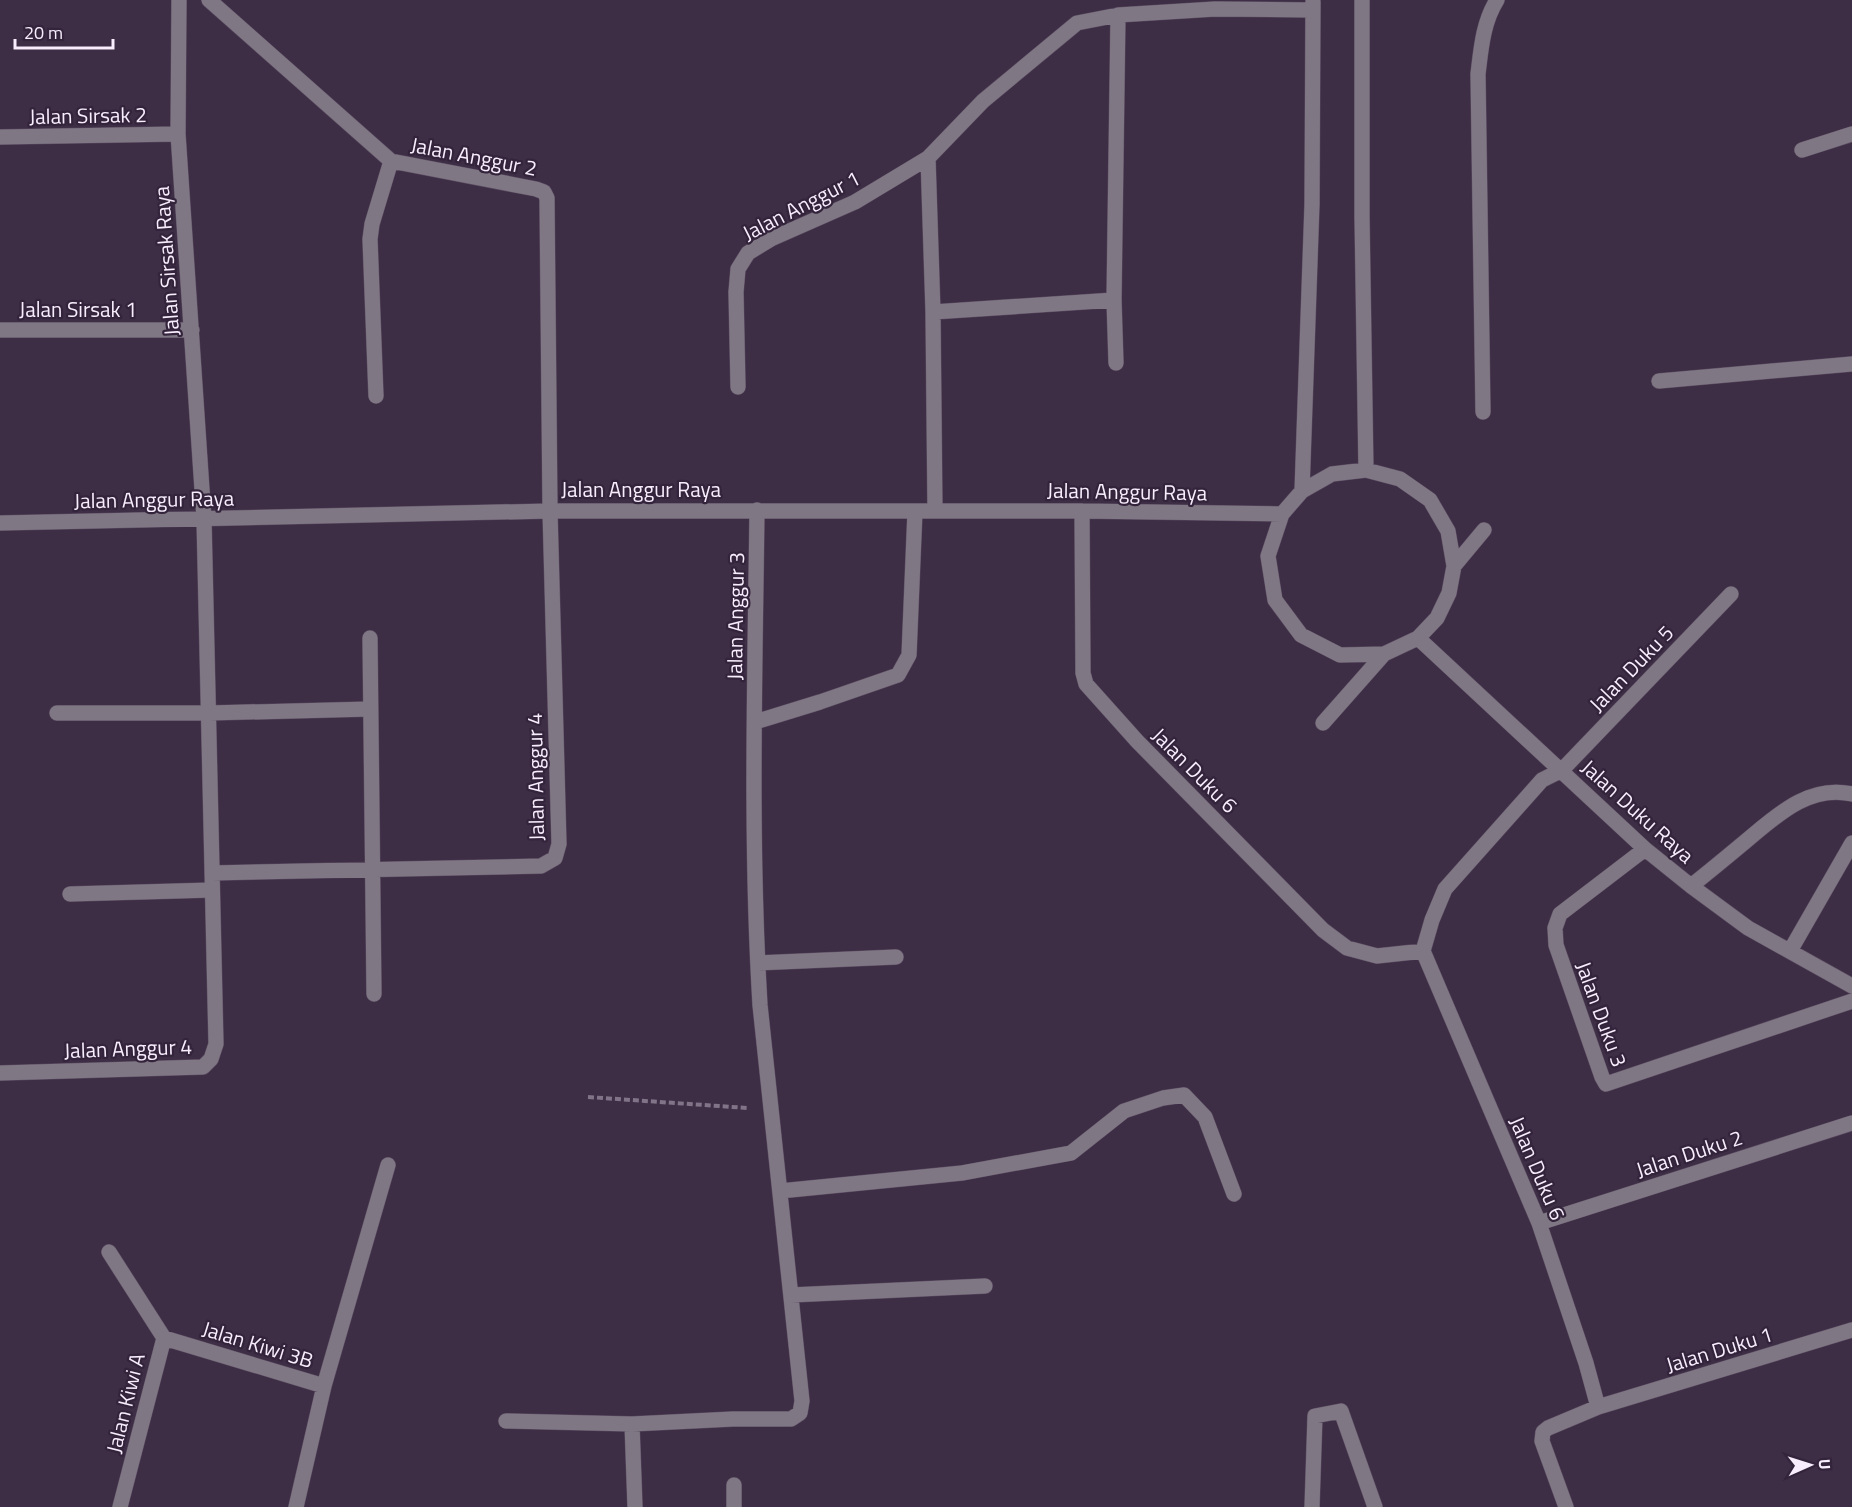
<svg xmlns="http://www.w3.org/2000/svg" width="1852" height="1507" font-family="'Titillium Web',sans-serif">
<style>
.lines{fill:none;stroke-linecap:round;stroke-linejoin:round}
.minor-casing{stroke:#5b4c62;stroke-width:16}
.path{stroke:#817388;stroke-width:4;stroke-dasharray:6 3;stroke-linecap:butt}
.minor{stroke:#7f7784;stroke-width:15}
.labels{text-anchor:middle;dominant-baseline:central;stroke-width:4.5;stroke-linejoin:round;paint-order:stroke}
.street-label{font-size:21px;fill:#f7edfd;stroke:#33233b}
</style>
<rect width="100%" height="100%" fill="#3d2d45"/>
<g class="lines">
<defs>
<path id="minor" d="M209 0 391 161 536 189 544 192 547 198 550 511 559 844 555 858 541 866 212 873
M1362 0V216L1366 470
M0 137 178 134
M1802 150 1852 134
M928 158 933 312 935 511
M933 312 1114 300
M0 330H192
M1116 363 1114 300 1118 15
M1659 381 1852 364
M738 387 736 292 738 269 748 253 771 239 855 202 928 158 983 101 1077 23 1118 15 1215 9 1311 10
M376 396 370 239 372 224 391 161
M1483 412 1478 74C1481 49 1483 22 1497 0
M1302 491 1312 204 1313 2
M1082 511 1083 673 1086 684 1137 741 1323 930 1347 948 1377 956 1423 951
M0 523 550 511H1082L1282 514
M1454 566 1448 531 1430 500 1400 479 1366 470 1332 474 1302 491 1282 514 1268 556 1275 600 1301 635 1340 655 1384 654 1418 638 1437 618 1449 593 1454 566 1484 530
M370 638 374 994
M1418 638 1645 849 1691 886 1748 928 1852 986
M57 713H209L370 709
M755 722 820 702 898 675 909 655 915 511
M1323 723 1384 654
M1645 849 1560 914 1555 928 1556 945 1602 1077 1606 1084 1852 1001
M1691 886C1710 871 1728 856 1746 841 1776 816 1809 784 1852 794
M70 894 212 890
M1790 951 1852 843
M758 963 896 957
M0 1073 203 1067 211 1059 216 1044 204 519 178 134 179 0
M780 1191 962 1173 1071 1153 1124 1111 1163 1098 1184 1095 1205 1117 1234 1194
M1539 1223 1852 1123
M109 1252 164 1338 120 1507
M791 1295 985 1286
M164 1338 324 1386
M1598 1407 1586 1363 1539 1223 1423 951 1432 920 1445 889 1542 780 1562 770 1731 594
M506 1421 632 1424 733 1419H791L800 1413 802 1401 760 1005C750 840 755 675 757 510
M632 1424 635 1507
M296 1507 324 1386 388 1165
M734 1507V1485
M1312 1507 1315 1416 1341 1411 1375 1507
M1566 1507 1542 1441 1543 1432 1548 1428 1598 1407 1852 1330"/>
</defs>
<use href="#minor" class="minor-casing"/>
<path class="path" d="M588 1097 747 1108"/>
<use href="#minor" class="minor"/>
</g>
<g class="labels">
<g class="street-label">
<text transform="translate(88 115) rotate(-1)">Jalan Sirsak 2</text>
<text transform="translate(474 156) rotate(11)">Jalan Anggur 2</text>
<text transform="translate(801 205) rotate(-27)">Jalan Anggur 1</text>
<text transform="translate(166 261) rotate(-94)">Jalan Sirsak Raya</text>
<text x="78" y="309">Jalan Sirsak 1</text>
<text x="641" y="489">Jalan Anggur Raya</text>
<text transform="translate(1127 491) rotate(1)">Jalan Anggur Raya</text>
<text transform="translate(154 499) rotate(-1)">Jalan Anggur Raya</text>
<text transform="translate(735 616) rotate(-89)">Jalan Anggur 3</text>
<text transform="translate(1631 668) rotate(-46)">Jalan Duku 5</text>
<text transform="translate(1195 770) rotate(45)">Jalan Duku 6</text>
<text transform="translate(535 777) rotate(-91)">Jalan Anggur 4</text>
<text transform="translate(1638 811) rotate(42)">Jalan Duku Raya</text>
<text transform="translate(1602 1014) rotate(70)">Jalan Duku 3</text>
<text transform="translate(128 1048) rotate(-2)">Jalan Anggur 4</text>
<text transform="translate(1689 1153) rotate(-18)">Jalan Duku 2</text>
<text transform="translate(1538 1168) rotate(67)">Jalan Duku 6</text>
<text transform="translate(258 1344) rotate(17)">Jalan Kiwi 3B</text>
<text transform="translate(1719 1349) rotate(-17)">Jalan Duku 1</text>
<text transform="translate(125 1403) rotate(-76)">Jalan Kiwi A</text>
</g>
</g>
<g transform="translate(1810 1465) rotate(87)" stroke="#33233b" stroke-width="4.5" paint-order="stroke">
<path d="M0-4.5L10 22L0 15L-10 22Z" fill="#f7edfd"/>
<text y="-9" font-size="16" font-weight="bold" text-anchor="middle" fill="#f7edfd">U</text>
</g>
<path d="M15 39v9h98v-9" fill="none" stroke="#f7edfd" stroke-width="3"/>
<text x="24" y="39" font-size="18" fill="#f7edfd" stroke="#33233b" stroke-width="4.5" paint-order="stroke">20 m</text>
</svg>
